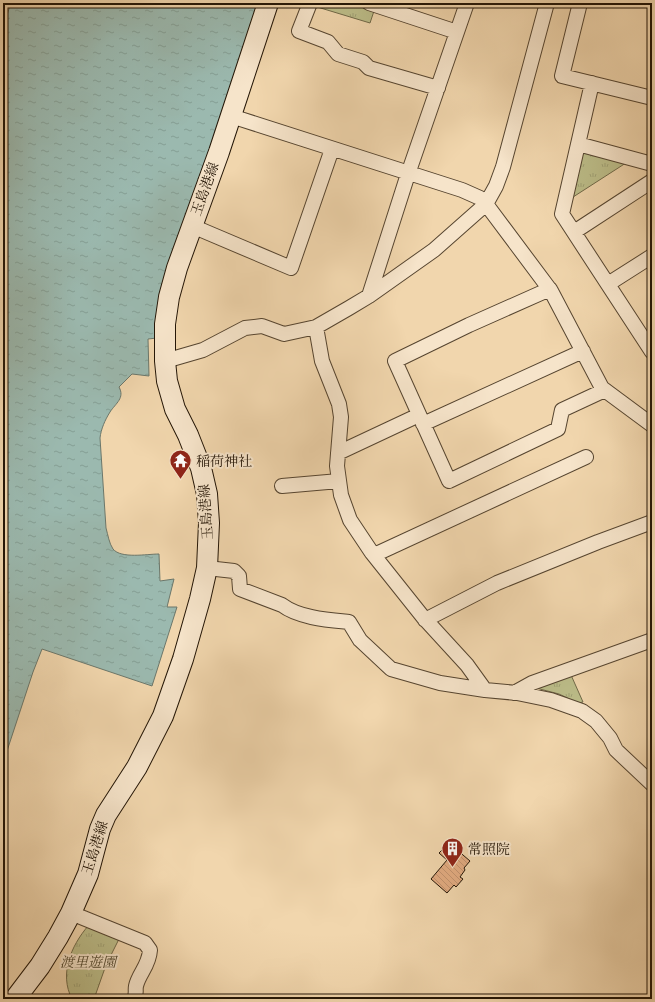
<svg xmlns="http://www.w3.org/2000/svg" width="655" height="1002" font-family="'IM FELL Great Primer','Noto Serif JP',serif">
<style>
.park{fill:url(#park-tufts);stroke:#706948}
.water{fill:url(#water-ripples);stroke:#6b776b}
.building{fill:url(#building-back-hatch);stroke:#231506}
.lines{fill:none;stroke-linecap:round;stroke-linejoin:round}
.street-casing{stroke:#564530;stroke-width:16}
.secondary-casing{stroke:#231506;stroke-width:22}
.street{stroke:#f6e4ca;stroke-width:14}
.secondary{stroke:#f6e4ca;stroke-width:20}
.labels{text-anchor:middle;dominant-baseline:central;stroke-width:4;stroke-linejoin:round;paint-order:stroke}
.street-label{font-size:14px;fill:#231506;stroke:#f6e4ca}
.poi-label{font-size:14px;fill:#231506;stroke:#f6e4ca;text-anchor:start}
.park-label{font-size:14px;font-style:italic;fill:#51472d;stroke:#f6e4ca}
</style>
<defs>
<pattern id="park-tufts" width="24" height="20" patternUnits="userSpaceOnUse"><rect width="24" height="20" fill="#bcbd89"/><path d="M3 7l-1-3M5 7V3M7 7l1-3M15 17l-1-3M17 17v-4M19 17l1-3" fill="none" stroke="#a1a275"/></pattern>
<pattern id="water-ripples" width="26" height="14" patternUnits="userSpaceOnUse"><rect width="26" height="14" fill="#9bb9af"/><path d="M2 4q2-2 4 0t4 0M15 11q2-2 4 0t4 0" fill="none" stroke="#859e95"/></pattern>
<pattern id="building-back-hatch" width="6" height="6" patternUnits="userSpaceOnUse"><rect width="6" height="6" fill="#e2ab81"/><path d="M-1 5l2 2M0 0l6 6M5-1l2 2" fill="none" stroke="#c2926e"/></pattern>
</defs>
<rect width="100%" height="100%" fill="#f1d6ad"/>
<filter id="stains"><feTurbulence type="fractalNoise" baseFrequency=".005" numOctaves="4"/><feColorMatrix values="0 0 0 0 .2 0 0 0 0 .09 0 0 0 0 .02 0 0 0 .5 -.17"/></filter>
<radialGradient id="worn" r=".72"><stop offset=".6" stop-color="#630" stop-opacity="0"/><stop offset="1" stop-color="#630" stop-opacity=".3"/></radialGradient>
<path class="park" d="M315 3H347L374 11 370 23 314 6Z
M586 151 629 161 570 199 580 154Z
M571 675 583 702 578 703 559 694 536 688Z
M88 926 120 937 106 965 94 999H72C59 974 71 946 88 926Z"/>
<path class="water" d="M11 3H259L157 338 148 339 149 376 132 374 119 387C125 398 116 403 110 412 105 420 101 429 100 438L106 528C108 535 109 543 113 549 121 559 147 554 159 554L160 581 174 579 167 607H177L152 686 42 649 33 672 3 763V27Z"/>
<path class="building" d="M447 845 454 851 456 849 470 861 464 868 465 870 460 877 463 879 456 887 454 885 447 893 431 879 447 860 439 853Z"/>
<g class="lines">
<defs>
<path id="street" d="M310 3 299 31 328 42 338 54 363 62 369 68 438 88
M369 3 457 32
M580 3 562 76 652 98
M592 83 562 214 652 352
M231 116 462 190 480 198 486 204 551 291 602 388 652 425
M578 144 652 164
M192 226 291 268 332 149
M574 232 652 181
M608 284 652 256
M550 289 469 325 395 361 449 481 558 429 562 410 605 390
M369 296 408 174 467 3
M316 327 322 361 339 404 341 417 337 466 341 495 350 520 372 553 423 617 467 665 485 690
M165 361 203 350 245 328 262 326 284 334 316 327 349 308 369 296 434 250 486 204 496 186 503 167 547 3
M423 424 583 351
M338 453 419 415
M282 486 339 481
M374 555 586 457
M207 568 234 571 239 576 240 589 282 605C299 618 329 620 349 622L360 640 391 669 440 683 485 690 517 693 551 700 582 711 596 721 610 738 616 750 652 784
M425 620 497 583 598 542 652 522
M514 693 532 683 652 640
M71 913 145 943 150 950C149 966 139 973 136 986 135 991 137 994 134 999"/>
<path id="secondary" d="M15 999 40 966 58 937 71 913 88 874 100 829 106 815 137 767 163 716 183 659 200 599 207 568 209 523 207 494 201 468 188 435 175 409 167 381 165 361V324L169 297 177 268 219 152 268 3"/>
</defs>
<use href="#street" class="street-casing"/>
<use href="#secondary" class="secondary-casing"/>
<use href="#street" class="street"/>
<use href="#secondary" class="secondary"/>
</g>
<defs>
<symbol id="temple-pin" viewBox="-11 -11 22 30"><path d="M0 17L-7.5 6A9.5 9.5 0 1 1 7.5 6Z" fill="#8f2418" stroke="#f6e4ca"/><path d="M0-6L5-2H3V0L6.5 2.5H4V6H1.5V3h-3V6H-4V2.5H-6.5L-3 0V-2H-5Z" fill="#fff"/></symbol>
<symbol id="building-pin" viewBox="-11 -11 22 30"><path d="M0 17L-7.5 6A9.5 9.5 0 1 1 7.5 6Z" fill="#8f2418" stroke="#f6e4ca"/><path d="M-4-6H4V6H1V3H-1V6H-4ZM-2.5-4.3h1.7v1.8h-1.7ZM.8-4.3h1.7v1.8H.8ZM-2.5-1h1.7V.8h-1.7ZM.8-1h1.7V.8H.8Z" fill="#fff"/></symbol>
</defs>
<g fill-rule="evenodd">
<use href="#temple-pin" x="168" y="448" width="25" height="34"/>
<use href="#building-pin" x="440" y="836" width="25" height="34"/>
</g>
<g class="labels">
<g class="street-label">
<text transform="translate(205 189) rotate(-70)">玉島港線</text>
<text transform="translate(206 512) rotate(-94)">玉島港線</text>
<text transform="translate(95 848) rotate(-72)">玉島港線</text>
</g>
<g class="poi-label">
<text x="196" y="461">稲荷神社</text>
<text x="468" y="849">常照院</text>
</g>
<g class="park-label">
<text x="88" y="962">渡里遊園</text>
</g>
</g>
<rect width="655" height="1002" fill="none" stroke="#f1d6ad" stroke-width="16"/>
<rect x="4" y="4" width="647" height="994" fill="none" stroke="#231506" stroke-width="2"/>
<rect x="8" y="8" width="639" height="986" fill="none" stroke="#231506"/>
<rect width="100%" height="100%" filter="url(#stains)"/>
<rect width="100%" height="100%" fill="url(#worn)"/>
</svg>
